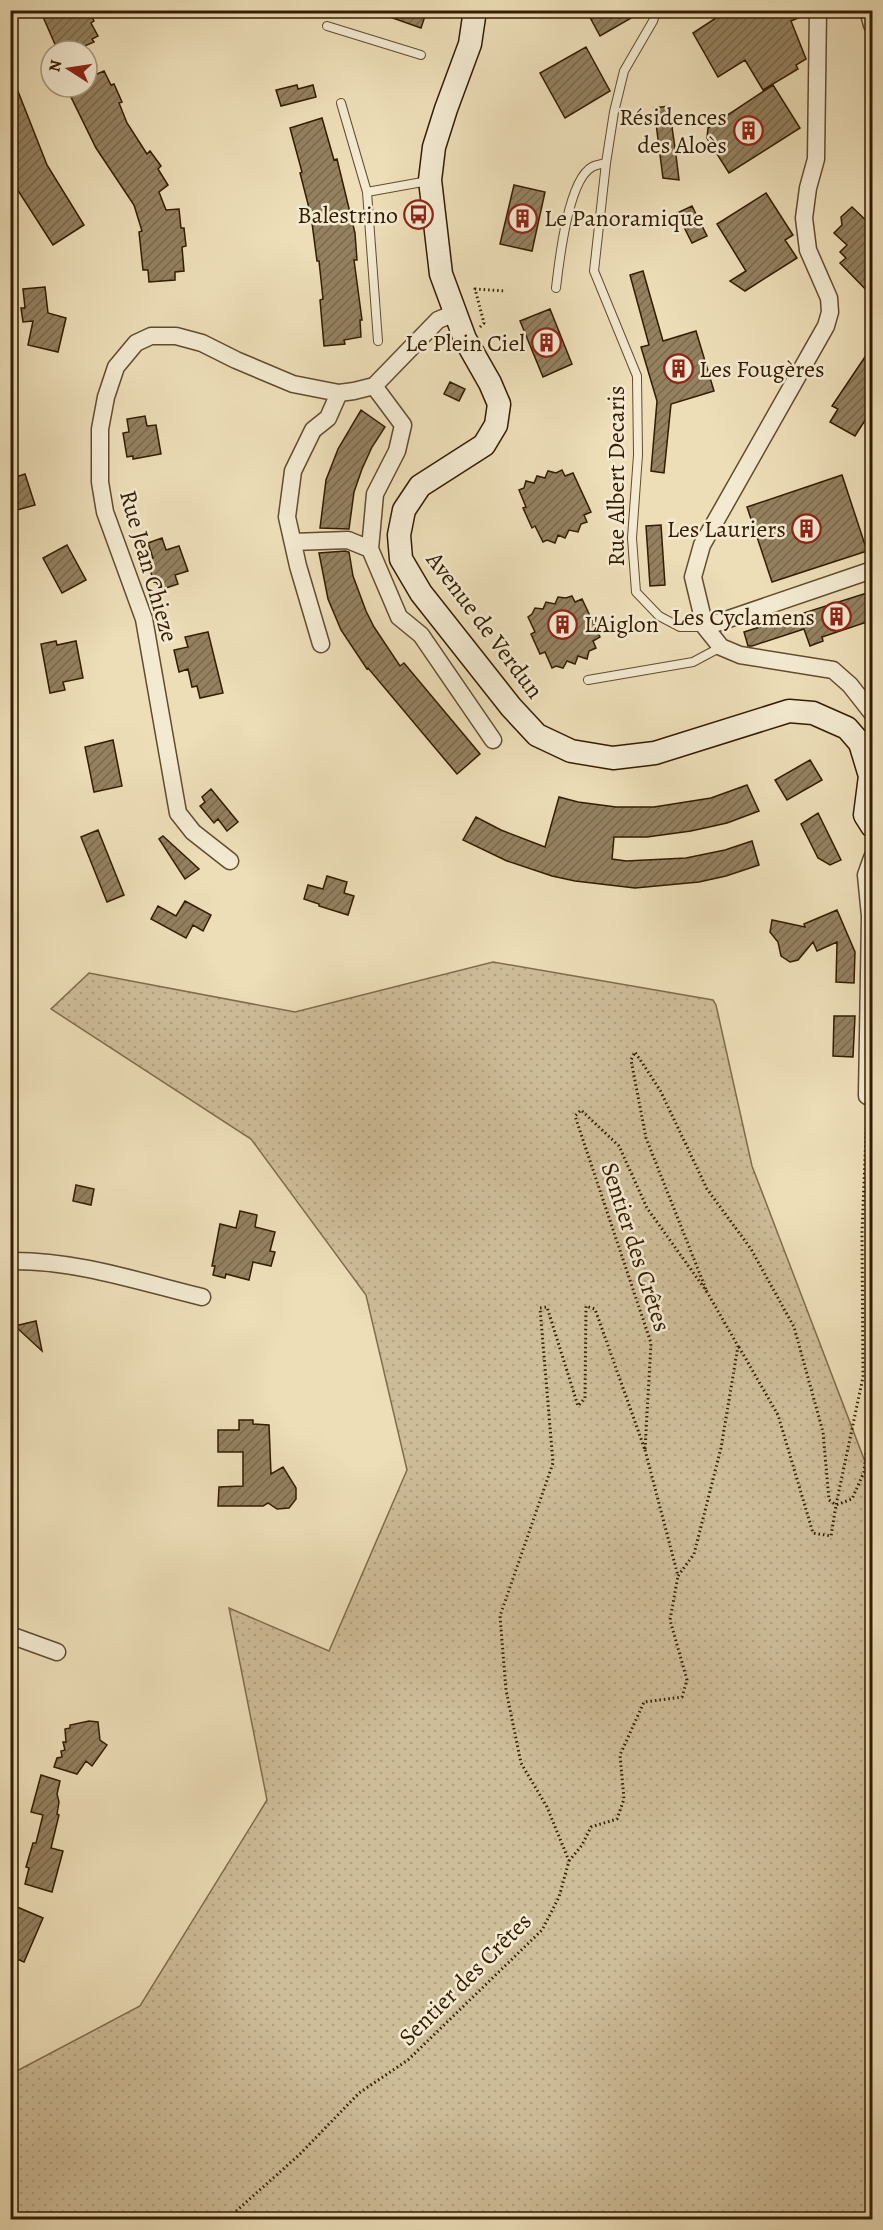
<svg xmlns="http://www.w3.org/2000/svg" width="883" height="2230" font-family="Alegreya,serif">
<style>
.grass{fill:url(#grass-dots);stroke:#816c4d;stroke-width:1.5}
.building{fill:url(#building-hatch);stroke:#341c01;stroke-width:1.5}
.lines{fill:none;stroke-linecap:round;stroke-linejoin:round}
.lane-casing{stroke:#624c2f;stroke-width:10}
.street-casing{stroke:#624c2f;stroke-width:19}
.secondary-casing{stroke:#341c01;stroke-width:25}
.path{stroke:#341c01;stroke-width:3;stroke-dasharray:1.5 3;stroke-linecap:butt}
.lane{stroke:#f3ead1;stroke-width:8}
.street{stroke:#f3ead1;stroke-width:16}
.secondary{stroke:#f3ead1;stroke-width:22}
.labels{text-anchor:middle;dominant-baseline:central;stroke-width:5;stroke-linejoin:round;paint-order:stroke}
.poi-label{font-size:24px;fill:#341c01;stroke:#f3ead1;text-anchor:end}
.street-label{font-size:24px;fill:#341c01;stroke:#f3ead1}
</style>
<defs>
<pattern id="grass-dots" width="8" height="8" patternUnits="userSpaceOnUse" patternTransform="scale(1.5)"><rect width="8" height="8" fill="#cebd99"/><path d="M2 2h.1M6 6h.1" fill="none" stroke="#b2a282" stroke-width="1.8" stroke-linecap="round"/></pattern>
<pattern id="building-hatch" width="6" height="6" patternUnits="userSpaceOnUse" patternTransform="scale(1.5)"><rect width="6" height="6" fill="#948160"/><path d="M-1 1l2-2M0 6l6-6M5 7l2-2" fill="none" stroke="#7a694d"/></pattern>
</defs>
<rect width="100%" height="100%" fill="#eddeb8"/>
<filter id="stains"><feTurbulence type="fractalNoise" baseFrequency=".00333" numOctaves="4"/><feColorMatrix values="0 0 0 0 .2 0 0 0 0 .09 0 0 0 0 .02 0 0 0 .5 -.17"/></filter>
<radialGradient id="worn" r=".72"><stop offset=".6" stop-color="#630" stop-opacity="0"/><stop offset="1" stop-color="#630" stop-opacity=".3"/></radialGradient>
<path class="grass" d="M493 962 713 1000 716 1005 752 1166 872 1480V2219H11V2074L140 2006 267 1800 229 1608 329 1651 407 1470 366 1295 251 1139 51 1009 89 973 295 1012Z"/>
<path class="building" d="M40 10H89L94 21 91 23 98 36 92 39 94 42 73 51H58Z
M377 10H427L421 28 376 12Z
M586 10H645L600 36Z
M728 10H807V14L791 21 806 59 796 65 798 69 763 90 745 60 718 77 693 33Z
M586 47 610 91 565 118 540 73Z
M87 59 97 74 104 71 111 85 114 84 122 102 119 103 127 123 147 154 150 151 161 166 158 169 168 185 159 192 166 210 179 209 181 228H184L186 246 182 247 184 271 175 272V280L149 282 148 270H143L139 232 142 231 134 205 96 148 66 87H87Z
M10 71 47 165 84 225 53 245 10 178Z
M297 85 298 89 313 85 316 97 281 106 276 90Z
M773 85 800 128 729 173 707 138 708 128Z
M669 106 676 155 679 180 663 178 659 147 654 108Z
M322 118 334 160 337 159 355 233 357 260H354L362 320H360L361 337 344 340 345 344 324 346 320 300 323 299 319 261H317L310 208H309L300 173 302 172 290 128Z
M514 185 545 192 532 251 500 244Z
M766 193 793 235 785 240 797 258 745 291 730 281 746 271 717 224Z
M692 206 707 236 692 243 677 213Z
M852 207 873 227V297L840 263 846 258 840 252 847 245 834 233 842 225 841 217Z
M643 271 663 341 696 331 714 391 671 404 664 473 651 471 657 401 641 347 649 345 630 275Z
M45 287 48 313 66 318 58 352 28 345 33 321 23 322 21 308H25L23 289Z
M550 309 572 364 543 377 520 321Z
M873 345V408L855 436 830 422 838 409 832 406Z
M450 382 465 389 459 401 444 394Z
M361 410 385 427 372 447 362 469 354 492 349 529 320 528 326 480 338 449Z
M145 416 147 426 156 425 161 454 133 459V456L127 457 123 433 129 432 127 419Z
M562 470 565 476 573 473 591 512 584 515 587 522 581 524 578 532 569 530 565 538 558 535 555 543 547 540 543 542 535 526 532 528 523 508 526 507 519 490 524 488 526 481 534 483 537 476 545 478 548 471 556 473Z
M25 474 35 505 10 512V479Z
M842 475 867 551 772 582 747 507Z
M661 525 665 585 650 586 646 526Z
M162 538 166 550 179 546 188 571 175 575 178 584 160 590 156 581 154 582 147 560 153 558 148 543Z
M67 545 86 580 62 593 43 558Z
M345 551 349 552 353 576 366 611 374 627 400 666 404 663 480 754 457 774 368 668 367 669 341 630 328 599 319 553Z
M873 591V620L822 637 823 641 810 646 804 629 752 646H748L744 632Z
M572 596 575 602 582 599 600 637 593 641 596 648 589 651 587 659 578 656 575 664 567 661 563 668 556 666 552 668 545 652 540 654 531 634 535 632 528 617 532 614 535 608 543 609 546 602 555 604 558 597 566 598Z
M208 632 223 693 200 698 197 686 192 687 188 669 179 672 174 650 188 647 185 637Z
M56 641 57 645 76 641 83 678 63 682 65 690 50 693 41 644Z
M113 740 122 786 94 792 85 747Z
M810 760 822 780 787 800 775 780Z
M747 785 759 811 727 823 691 831 647 837H614L612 859 626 861 686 858 725 850 752 841 759 865 726 876 699 882 635 888 575 881 552 876 507 861 463 840 476 817 501 830 545 847 559 797 578 802 616 807H654L711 798Z
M211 789 238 822 227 831 218 819 214 823 200 806 205 802 202 797Z
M818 813 841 860 830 865 818 858 801 824Z
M98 830 124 895 107 902 81 837Z
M163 836 199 869 185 879 159 839Z
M327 876 347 882 344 893 354 896 348 915 319 906V904L304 899 308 885 323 889Z
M185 901 211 915 203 931 193 925 186 938 151 919 158 906 176 916Z
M837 910 855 952 854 983 836 982 837 942 817 951 813 942 798 960 790 962 781 956 778 942 770 932 772 920 805 927 804 924Z
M834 1016H855L853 1057 833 1056Z
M76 1185 94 1189 91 1205 73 1201Z
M240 1211 257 1215 255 1227 275 1232 270 1251 275 1252 271 1266 253 1262 249 1280 226 1274 225 1278 213 1275 215 1266H212L220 1224 236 1228Z
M36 1321 42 1351 15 1326Z
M239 1420H253V1424L269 1425 271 1474 283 1467 296 1488V1499L289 1508 277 1509 268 1503 263 1506H218L219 1487 243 1486V1452H218V1430H239Z
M89 1721 98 1722 100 1740 107 1745 92 1766 86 1761 77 1774 54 1767 57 1758 62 1757 61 1751 65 1750 63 1742H66L65 1729 70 1728V1725Z
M41 1775 60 1781 57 1794 59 1802 57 1814 59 1815 51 1848 63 1851 52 1892 25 1884 29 1868 26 1867 33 1843H36L43 1815 31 1812Z
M10 1904 43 1918 24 1962 10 1956Z"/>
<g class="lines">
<defs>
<path id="lane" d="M657 10 653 21 624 71 614 112 606 163 594 271 637 376 638 455 632 538 636 592 659 616 680 627H705
M327 26 421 55
M341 103 367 192 378 341
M367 192 428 181
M556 288C559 262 568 180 592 167 596 165 602 164 606 163
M588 680 693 662 721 647"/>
<path id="street" d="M818 10 816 159 808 188 804 218 808 250 829 298 830 312 826 326 702 545 693 577 705 627 721 647 740 655 833 670 850 685 872 713
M868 10 872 25
M374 386 403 425 397 451 375 494 370 549 399 617 421 635 493 740
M293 542 348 540 370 549
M705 627 872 570
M321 644 298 566 287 517 293 471 313 430 328 418 339 393
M230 861 193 832 178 813 144 619 105 512 100 482V429L106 397 116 367 136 343 151 336H176L202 343 236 360 293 384 339 393 354 391 374 386 438 320 455 313
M867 1096 870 916 866 875 872 858
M10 1261C76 1260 140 1282 202 1297
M10 1635 57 1652"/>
<path id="secondary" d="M475 10 470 44 446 109 434 147 430 180 441 274 465 339 490 383 499 404 496 425 484 445 420 486 404 510 399 535 401 559 421 593 511 707 537 735 571 751 613 758 655 753 789 711 813 713 847 728 860 743 870 776 865 815 872 826"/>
</defs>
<use href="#lane" class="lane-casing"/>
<use href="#street" class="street-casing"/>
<use href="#secondary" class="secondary-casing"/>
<path class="path" d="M480 327 484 323 475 289 505 291
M739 1347 778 1415 813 1533 831 1536 836 1505 852 1499 864 1472 868 1435 872 1423
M645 1450 678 1576 694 1554 721 1448 738 1346 707 1292
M569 1861 582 1845 591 1827 617 1819 624 1799 620 1755 644 1702 682 1697 687 1680 670 1620 678 1576
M226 2220 299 2155 359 2093 408 2060 542 1930 559 1897 569 1861 547 1807 521 1763 506 1690 500 1616 553 1463 540 1308 547 1307 578 1406 585 1398 586 1306 595 1309 645 1450 651 1343 575 1116 581 1110 619 1146 647 1208 707 1292 646 1138 631 1060 635 1052 660 1090 707 1189 751 1249 794 1327 823 1432 829 1500 836 1505 863 1377 862 1232 867 1110"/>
<use href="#lane" class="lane"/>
<use href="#street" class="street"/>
<use href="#secondary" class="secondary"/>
</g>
<defs>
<symbol id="building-ring" viewBox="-11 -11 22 22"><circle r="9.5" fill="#f3ead1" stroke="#8f2418" stroke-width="1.5"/><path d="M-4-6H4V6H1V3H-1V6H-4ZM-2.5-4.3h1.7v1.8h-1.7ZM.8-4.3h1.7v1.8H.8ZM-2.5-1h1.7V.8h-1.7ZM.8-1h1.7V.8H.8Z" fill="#8f2418"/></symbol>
<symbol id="bus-ring" viewBox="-11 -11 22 22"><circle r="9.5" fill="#f3ead1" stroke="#8f2418" stroke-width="1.5"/><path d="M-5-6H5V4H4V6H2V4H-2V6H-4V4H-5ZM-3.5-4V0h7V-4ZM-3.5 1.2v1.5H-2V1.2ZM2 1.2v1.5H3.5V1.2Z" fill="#8f2418"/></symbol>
</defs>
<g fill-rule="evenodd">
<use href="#building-ring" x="732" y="114" width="33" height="33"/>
<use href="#bus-ring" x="402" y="198" width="33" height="33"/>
<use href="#building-ring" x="506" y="202" width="33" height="33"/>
<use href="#building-ring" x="530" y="326" width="33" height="33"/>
<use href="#building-ring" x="662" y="352" width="33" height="33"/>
<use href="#building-ring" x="790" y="512" width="33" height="33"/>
<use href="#building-ring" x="820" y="600" width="33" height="33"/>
<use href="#building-ring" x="546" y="608" width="33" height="33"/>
</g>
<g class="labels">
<g class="poi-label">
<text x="727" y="117">Résidences<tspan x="727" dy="28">des Aloès</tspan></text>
<text x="398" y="215">Balestrino</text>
<text x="544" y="218" text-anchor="start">Le Panoramique</text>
<text x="525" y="343">Le Plein Ciel</text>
<text x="699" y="369" text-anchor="start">Les Fougères</text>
<text x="786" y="529">Les Lauriers</text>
<text x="815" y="617">Les Cyclamens</text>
<text x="584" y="624" text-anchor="start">L'Aiglon</text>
</g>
<g class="street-label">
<text transform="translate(616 476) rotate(-90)">Rue Albert Decaris</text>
<text transform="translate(149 566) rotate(74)">Rue Jean Chieze</text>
<text transform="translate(485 625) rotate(53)">Avenue de Verdun</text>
<text transform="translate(636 1247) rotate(72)">Sentier des Crêtes</text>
<text transform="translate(465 1979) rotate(-45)">Sentier des Crêtes</text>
</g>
</g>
<rect width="883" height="2230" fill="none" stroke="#eddeb8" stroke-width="36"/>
<rect x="12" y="12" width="859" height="2206" fill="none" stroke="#341c01" stroke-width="3"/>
<rect x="18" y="18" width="847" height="2194" fill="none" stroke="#341c01" stroke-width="1.5"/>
<g transform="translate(69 69) rotate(282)"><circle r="28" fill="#f3ead1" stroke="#a7987e" stroke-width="1.5"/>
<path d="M0-4.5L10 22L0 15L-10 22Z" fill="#8f2418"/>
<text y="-9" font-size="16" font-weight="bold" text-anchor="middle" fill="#341c01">N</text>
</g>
<rect width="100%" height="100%" filter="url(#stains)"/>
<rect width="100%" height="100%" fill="url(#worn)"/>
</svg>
